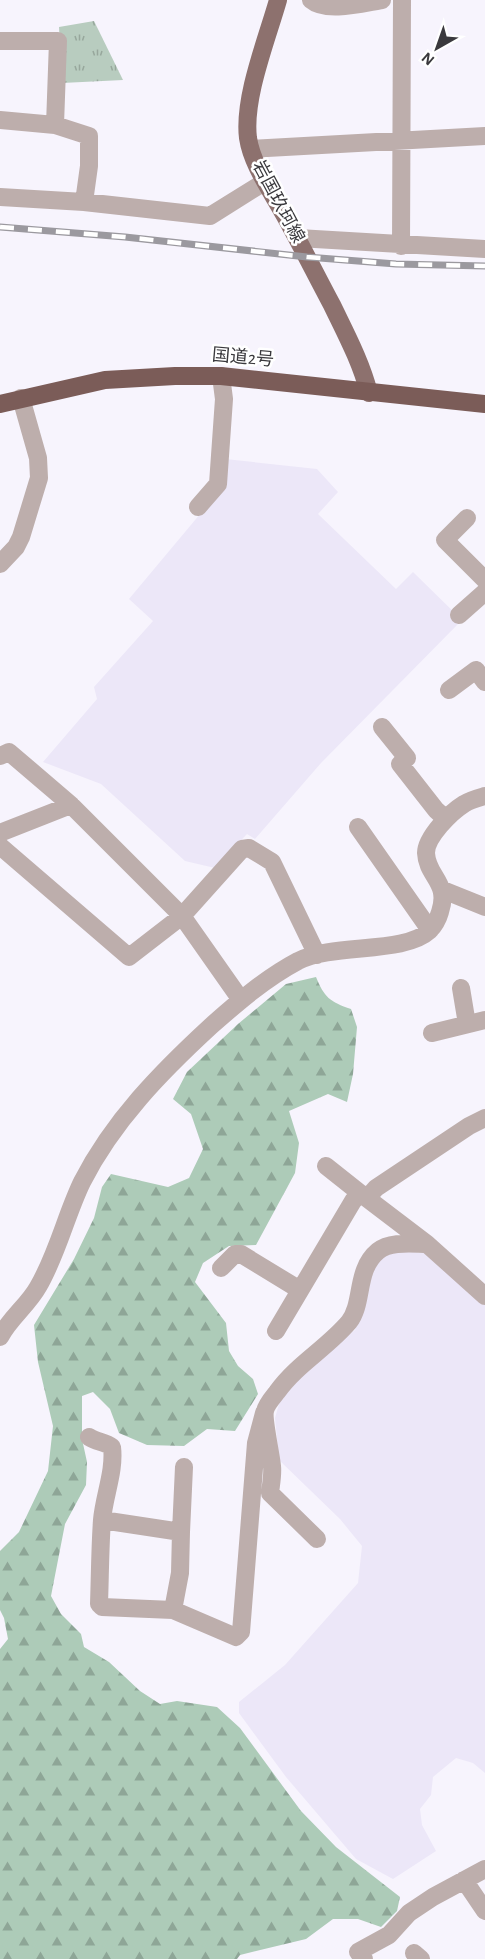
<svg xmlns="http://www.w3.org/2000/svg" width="485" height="1959" font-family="'Alegreya Sans','Noto Sans JP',sans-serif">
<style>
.built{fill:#ece7f8}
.grass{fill:url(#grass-tufts)}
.forest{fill:url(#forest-firs)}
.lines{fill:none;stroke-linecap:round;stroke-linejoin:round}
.minor{stroke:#bdaeac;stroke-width:18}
.major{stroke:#8d716e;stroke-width:18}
.highway{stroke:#7b5c58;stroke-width:18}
.rail-casing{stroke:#9b999f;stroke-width:7}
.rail{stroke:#fff;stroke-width:4.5;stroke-dasharray:14;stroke-linecap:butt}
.labels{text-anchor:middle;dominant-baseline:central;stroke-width:5;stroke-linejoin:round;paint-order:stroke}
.street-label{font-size:18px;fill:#3a393d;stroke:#fff}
</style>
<defs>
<pattern id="grass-tufts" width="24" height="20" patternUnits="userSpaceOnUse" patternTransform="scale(1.5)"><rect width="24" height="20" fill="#b8ccbf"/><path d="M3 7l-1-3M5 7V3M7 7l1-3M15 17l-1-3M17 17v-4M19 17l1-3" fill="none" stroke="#97a79c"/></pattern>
<pattern id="forest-firs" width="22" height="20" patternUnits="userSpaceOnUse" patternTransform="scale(1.5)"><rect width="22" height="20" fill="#adcbb8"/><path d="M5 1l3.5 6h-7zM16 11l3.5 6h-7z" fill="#8ea697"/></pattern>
</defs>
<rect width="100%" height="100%" fill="#f7f4fd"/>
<path class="built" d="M225 459 317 469 338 492 318 514 396 589 413 572 462 620 321 763 255 839 247 834 215 868 185 861 101 784 43 762 97 699 94 687 153 621 129 599 221 489Z
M396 1250 424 1253 485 1304V1773L473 1763 456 1758 433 1777 431 1795 420 1809 422 1825 436 1851 393 1879 356 1859 286 1777 239 1713V1702L285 1665 358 1583 362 1546 340 1519 279 1460 275 1418 281 1397 299 1372 355 1330 373 1267 384 1254Z"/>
<path class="grass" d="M94 21 123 80 62 83 59 27Z"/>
<path class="forest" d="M316 977C324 997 330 1002 351 1009L357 1027 353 1074 347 1102 328 1094 289 1111 299 1143 295 1173 256 1245 229 1246 203 1263 195 1282 226 1323 229 1351 238 1366 253 1379 258 1394 235 1431 207 1429 184 1446 147 1445 119 1433 110 1409 93 1392 82 1396V1439L87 1462 86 1485 65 1524 51 1596 61 1614 81 1634 84 1647 109 1662 140 1691 160 1704 177 1701 217 1707 240 1728 301 1811 336 1847 400 1897 397 1911 381 1927 358 1919H333L306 1939 240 1955 237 1959H0V1649L8 1639 4 1618 0 1610V1551L19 1532 48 1471 53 1426 38 1362 34 1325 74 1259 94 1218 102 1187 111 1174 168 1187 189 1178 203 1149 191 1114 173 1099 187 1072 238 1024 286 984Z"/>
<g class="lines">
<path class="minor" d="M311 0C326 13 363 3 382 0
M0 41H58L55 125 89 136V166L84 202 0 197
M0 120 55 125
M251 149 485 136
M84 202 210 216 266 181
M298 238 485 249
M401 246 402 0
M198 507 218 484 224 399 221 376
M467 518 445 540 485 580
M0 564 16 547 21 537 39 478 38 458 21 398
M459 615 485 592
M449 690 476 670 485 682
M382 727 407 758 400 764 436 810 446 819
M0 756 9 752 71 805 182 916 241 1000
M358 827 430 930
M0 833 71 805
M0 846 129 957 182 916 242 849 249 848 272 862 317 955
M443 890 485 907
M461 988 467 1024
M432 1033 485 1020
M326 1166 360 1193
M368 1197 376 1188 469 1126 485 1118
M221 1268 235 1254H241L300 1290
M276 1331 353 1201 360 1193 427 1244 485 1296
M0 1337C10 1318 28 1305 38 1287 57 1255 66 1215 82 1182 113 1121 161 1072 211 1026 238 1002 266 978 298 961 334 943 404 954 429 931 434 926 438 919 440 912 450 882 427 877 426 853 426 837 451 812 464 804 470 800 478 798 485 796
M89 1437C97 1442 105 1442 112 1447 115 1471 104 1496 102 1520 100 1548 100 1576 99 1604L102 1607 173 1610 236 1637 241 1632 256 1443 264 1413
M102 1520 181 1532 184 1467
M317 1539 270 1493C271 1484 273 1475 272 1466 271 1455 263 1419 265 1411 266 1405 273 1397 277 1392 297 1364 327 1348 349 1322 364 1303 355 1270 378 1251 390 1241 413 1244 427 1244
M173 1610 180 1573 181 1532
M464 1880 485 1911
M414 1953 421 1959
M364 1959 358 1952 389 1935 409 1913 433 1897 485 1869"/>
<path class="major" d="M278 0C267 39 243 98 248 138 252 165 272 192 285 216 301 245 316 275 332 305 346 334 361 362 369 393"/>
<path class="highway" d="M0 404 105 380 175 376H221L485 404"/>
<defs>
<path id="rail" d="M0 227 125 237 307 257 396 264 485 266"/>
</defs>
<use href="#rail" class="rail-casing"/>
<use href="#rail" class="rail"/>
</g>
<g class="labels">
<g class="street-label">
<text transform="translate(278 202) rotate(62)">岩国玖珂線</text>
<text transform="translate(243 358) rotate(5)">国道2号</text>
</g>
</g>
<g transform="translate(437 48) rotate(220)" stroke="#ffffff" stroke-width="4.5" paint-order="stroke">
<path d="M0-4.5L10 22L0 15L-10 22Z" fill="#3a393d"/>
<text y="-9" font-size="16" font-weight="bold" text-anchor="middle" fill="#3a393d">N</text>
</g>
</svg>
